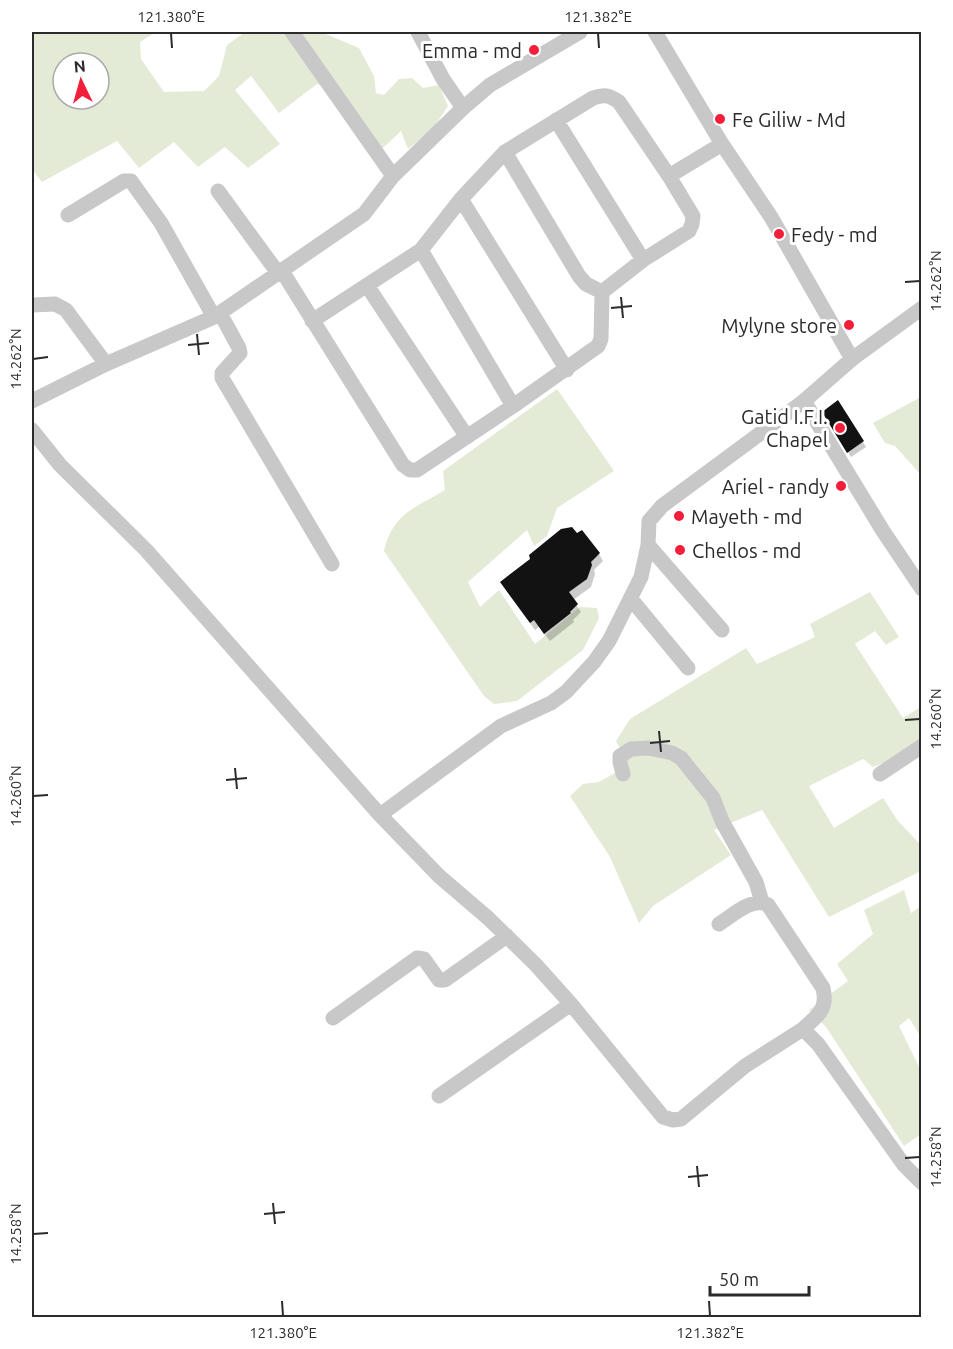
<svg xmlns="http://www.w3.org/2000/svg" width="953" height="1349" font-family="Ubuntu,sans-serif">
<style>
.green{fill:#e3ebd7;fill-rule:evenodd}
.shadow{fill:#0003}
.building{fill:#121212}
.lines{fill:none;stroke-linecap:round;stroke-linejoin:round}
.street{stroke:#c8c8c8;stroke-width:15}
.ticks{fill:none;stroke:#2b2b2b;stroke-width:2}
.poi-dot{fill:#f21e3a;stroke:#fff;stroke-width:2}
.labels{text-anchor:middle;dominant-baseline:central;stroke-width:6;stroke-linejoin:round;paint-order:stroke}
.poi-label{font-size:20px;fill:#2b2b2b;stroke:#fff;text-anchor:end}
.neatline{fill:none;stroke:#2b2b2b;stroke-width:2}
.ticks-label{font-size:15px;text-anchor:middle;fill:#2b2b2b}
</style>
<rect width="100%" height="100%" fill="#fff"/>
<path class="green" d="M32 32H156L140 42 141 59 164 92 204 91 219 76 227 45 245 32H321L359 48 374 76 376 93 384 95 399 79 412 78 423 88 439 85 448 106 433 129 408 149 401 131 382 149 339 92 317 84 279 113 251 76 235 90 280 144 248 168 225 147 198 167 174 142 139 168 117 141 42 182 32 169ZM63 63H99V99H63Z
M557 389 614 471 557 508 547 536 534 546 527 530 468 582 480 607 499 590 535 644 580 607 597 608 599 618 583 650 517 701 494 704 484 696 384 551C393 513 415 508 445 490L443 471Z
M921 397V475L895 446 885 443 873 423Z
M870 592 899 637 886 645 875 631 855 644 903 718 921 707V748L873 767 863 759 809 786 834 828 883 798 898 821 921 845V871L829 917 762 810 714 830 731 855 653 906 639 923 610 857 570 796 583 784 599 782 629 765 616 741 630 719 746 648 757 664 815 637 810 624Z
M904 890 911 913 921 906V1037L909 1018 899 1026 921 1071V1134L904 1146 826 1027 809 1010 848 981 837 964 873 934 864 910Z"/>
<path class="shadow" d="M838 402 866 447 851 457 824 412Z
M599 554 603 561 594 570 595 574 591 587 573 600 581 612 573 620 574 622 550 641 539 627 535 630 506 590Z"/>
<path class="building" d="M838 400 864 441 847 453 822 412Z
M572 527 577 533 582 530 600 553 591 562 592 565 587 579 569 592 578 604 570 612 571 613 544 634 534 620 530 623 500 582 530 559 529 555 561 529Z"/>
<g class="lines">
<path class="street" d="M292 32 393 176
M418 32 443 79 463 108
M655 32 722 144 771 217 852 359
M556 120 643 260
M505 152 579 276 586 284 602 292
M669 176 722 144
M218 191 278 273
M461 199 567 370
M68 215 124 181H131L161 223 214 317
M421 250 513 406
M282 271 403 465 410 470H417L513 406 598 346 601 339 602 292 643 260 689 231 692 224 693 216 669 176 619 102C609 95 604 94 593 98L505 152 461 199 421 250 312 321
M368 287 467 437
M32 305 55 304 66 310 106 364
M220 313 239 348 240 353 222 373V378L332 564
M32 401 106 364 214 317 364 214 393 176 463 108 490 85 580 32
M804 401 883 531 922 589
M32 430 60 465 146 550 380 815 439 876 488 918 536 965 571 1004 663 1117 673 1120 681 1119 745 1066 803 1029 818 1044 904 1165 922 1183
M648 545 722 630
M631 599 688 668
M623 774 620 762V756L631 749 649 748 672 753 681 758 713 798 722 821 756 882 762 902
M880 774 922 746
M380 815 501 726 551 703 566 692 594 662 609 641 641 577 648 545 649 521 662 506 804 401 852 359 922 308
M719 924C732 916 753 896 768 905L823 988C828 1010 818 1015 803 1029
M333 1018 417 958 424 959 439 980H445L507 936
M439 1096 571 1004"/>
</g>
<path class="ticks" d="M171 33 172 48M598 33 599 48M905 282 920 281M621 297 623 318M611 308 632 306M197 334 199 355M188 345 209 343M33 359 48 357M905 720 920 719M659 731 661 752M650 743 670 741M235 768 237 789M226 780 247 778M33 796 48 795M905 1158 920 1157M697 1166 699 1187M688 1177 708 1175M273 1203 275 1224M264 1214 285 1212M33 1234 48 1233M282 1301 283 1316M709 1301 710 1316"/>
<g class="poi-dot">
<circle cx="534" cy="50" r="6"/>
<circle cx="720" cy="119" r="6"/>
<circle cx="779" cy="234" r="6"/>
<circle cx="849" cy="325" r="6"/>
<circle cx="840" cy="428" r="6"/>
<circle cx="841" cy="486" r="6"/>
<circle cx="679" cy="516" r="6"/>
<circle cx="680" cy="550" r="6"/>
</g>
<g class="labels">
<g class="poi-label">
<text x="522" y="50">Emma - md</text>
<text x="732" y="119" text-anchor="start">Fe Giliw - Md</text>
<text x="791" y="234" text-anchor="start">Fedy - md</text>
<text x="837" y="325">Mylyne store</text>
<text x="828" y="416">Gatid I.F.I.<tspan x="828" dy="23">Chapel</tspan></text>
<text x="829" y="486">Ariel - randy</text>
<text x="691" y="516" text-anchor="start">Mayeth - md</text>
<text x="692" y="550" text-anchor="start">Chellos - md</text>
</g>
</g>
<rect width="953" height="1349" fill="none" stroke="#ffffff" stroke-width="66"/>
<g transform="translate(81 81) rotate(355)"><circle r="28" fill="#ffffff" stroke="#aaaaaa" stroke-width="1.5"/>
<path d="M0-4.5L10 22L0 15L-10 22Z" fill="#f21e3a"/>
<text y="-9" font-size="16" font-weight="bold" text-anchor="middle" fill="#2b2b2b">N</text>
</g>
<path d="M710 1286v9h99v-9" fill="none" stroke="#2b2b2b" stroke-width="3"/>
<text x="719" y="1286" font-size="18" fill="#2b2b2b" stroke="#ffffff" stroke-width="4.5" paint-order="stroke">50 m</text>
<rect x="33" y="33" width="887" height="1283" class="neatline"/>
<g class="ticks-label">
<text x="171" y="22">121.380°E</text>
<text x="598" y="22">121.382°E</text>
<text transform="translate(936 281) rotate(-90)" y="5">14.262°N</text>
<text transform="translate(16 359) rotate(-90)" y="5">14.262°N</text>
<text transform="translate(936 719) rotate(-90)" y="5">14.260°N</text>
<text transform="translate(16 796) rotate(-90)" y="5">14.260°N</text>
<text transform="translate(936 1157) rotate(-90)" y="5">14.258°N</text>
<text transform="translate(16 1234) rotate(-90)" y="5">14.258°N</text>
<text x="283" y="1338">121.380°E</text>
<text x="710" y="1338">121.382°E</text>
</g>
</svg>
